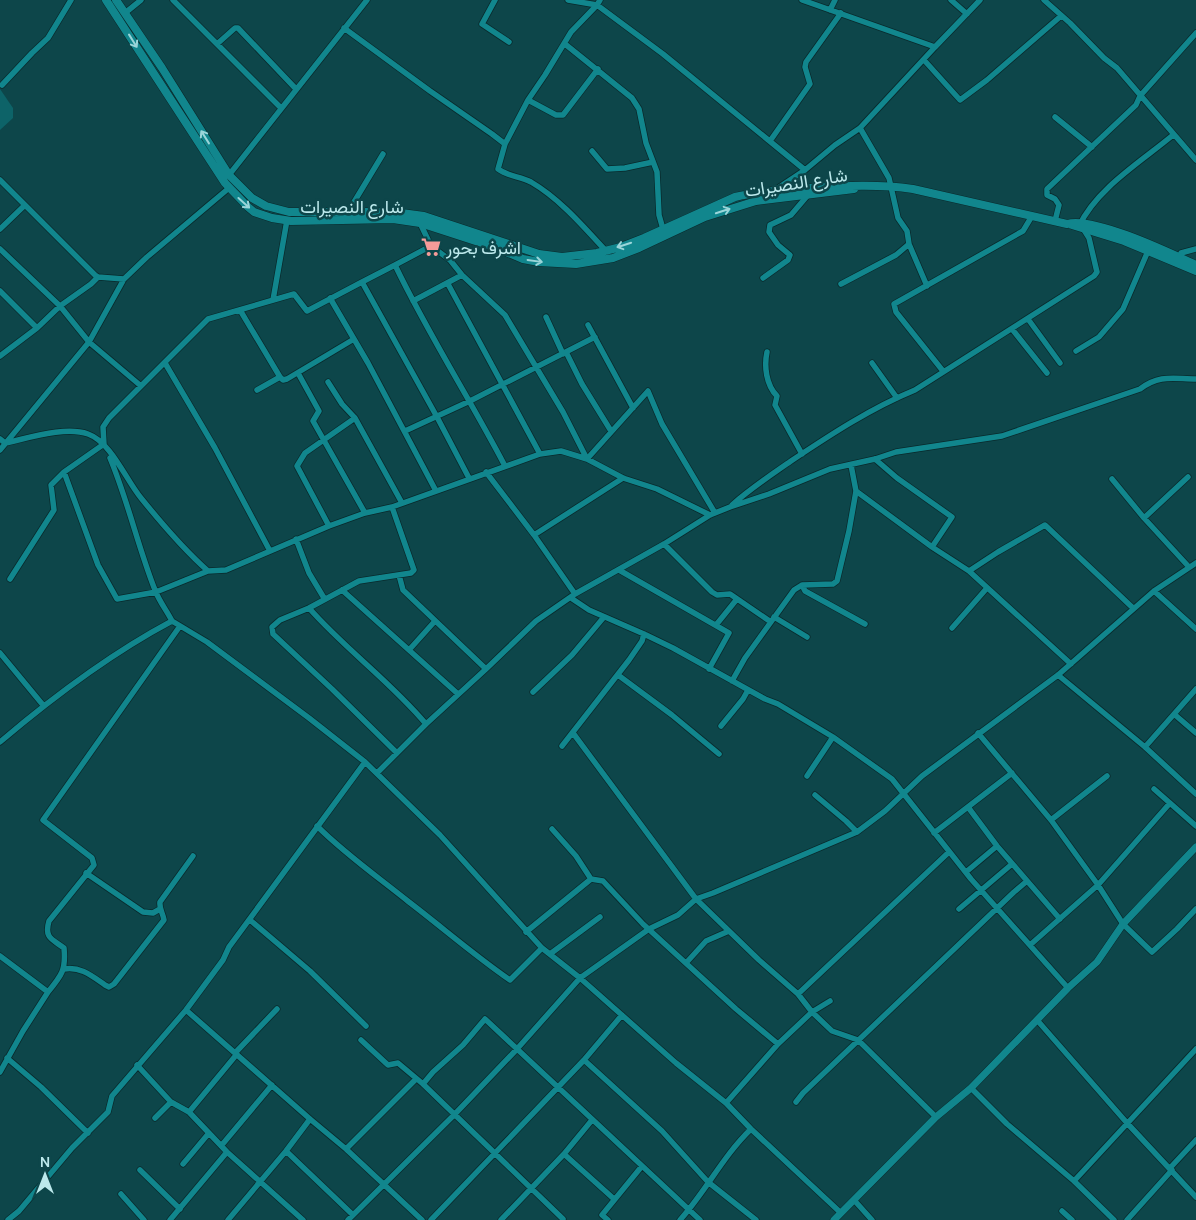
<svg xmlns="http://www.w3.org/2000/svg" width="1196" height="1220" font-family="Manrope,Vazirmatn,sans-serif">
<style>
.green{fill:#0d6368}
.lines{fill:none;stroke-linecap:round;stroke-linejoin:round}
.minor-casing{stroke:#092a2c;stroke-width:7}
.tertiary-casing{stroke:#092a2c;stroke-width:8}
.secondary-casing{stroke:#092a2c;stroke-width:9}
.minor{stroke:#11868d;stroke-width:5.5}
.tertiary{stroke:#11868d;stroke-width:7}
.secondary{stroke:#11868d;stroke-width:8}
.oneway{stroke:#9ad5d9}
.labels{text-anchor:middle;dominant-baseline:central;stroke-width:5;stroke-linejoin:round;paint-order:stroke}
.street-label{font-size:18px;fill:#bce9ec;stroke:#0d464a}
.poi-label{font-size:18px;fill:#bce9ec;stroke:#0d464a;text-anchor:start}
</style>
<rect width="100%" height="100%" fill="#0d464a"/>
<path class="green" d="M0 89 13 108V118L0 130Z"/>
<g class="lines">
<defs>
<path id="minor" d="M173 0 281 108
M495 0 482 24 509 42
M568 0 597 5 600 0
M802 0 935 47 980 0
M951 0 967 14
M1044 0 1070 23 1104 58 1117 68 1196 160
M830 10 835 0
M125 13 141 0
M344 28 430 91 492 134 505 144 498 169C509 177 520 176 531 182 560 199 583 226 606 251
M217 44 235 28H238L296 89
M565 44 632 98 639 109 646 143 657 172 659 215 663 229
M924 60 960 100 987 80 1061 16
M2 85 32 53 48 38 71 0
M528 100 556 115H563L598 69
M1055 117 1092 147
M770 141 810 84 805 67 806 62 841 13
M505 144 528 100 545 75 571 32 597 5 663 54 805 170
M592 151 607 169 625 168 653 162
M229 175 367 0
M0 180 95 275 98 277 124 279
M775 190 805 170 835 145 860 128 935 47
M348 212 383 154
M1055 221 1059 205 1055 199 1047 195V189L1136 105 1140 96 1196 33
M420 223 431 246 450 260 462 275 505 315 563 412 587 459 648 391 662 424 715 513
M1079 226C1097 188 1142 161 1173 135
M0 229 25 205
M909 244 927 286
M431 246 395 265C428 334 470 399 505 466
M0 249 60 306 89 342 141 386
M1178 260 1181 253 1196 249
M763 278 788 260 790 255 778 245 769 232 770 225 791 215 808 195
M362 282 395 265
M448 284 540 454
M841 284 896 255 909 244 907 231 898 218 889 178 860 128
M0 291 37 328
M330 298 368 363 436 491
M273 300 287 220
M413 301 462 275
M240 310 280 377 257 390
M546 317 563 354
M1028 319 1060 363
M588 325 633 408
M1012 329 1047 373
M1076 351 1099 337 1123 309 1148 251
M566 352 582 384 611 431
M767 352C764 366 766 385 777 396L775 405 802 454
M0 356 37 328 60 306 91 284 98 277
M165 363 215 448 270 551
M872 363 897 398
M943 371 896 312 894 304 1023 231 1032 216
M298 373 319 411 313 421 365 513
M280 377 283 380 287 379 354 339
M328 382 342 404 355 418 402 503
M405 431 470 401 595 337
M0 439 5 443C29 438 65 426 88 434 111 442 126 480 141 498 162 524 183 549 208 571L226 570 329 526 365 513 392 507 540 454 561 451 587 459 623 478 657 489 710 515
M104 445 103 427 109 418 208 319 294 294 307 311 362 282 437 417 469 478
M0 450 89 342 124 279 147 257 229 188
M110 458C128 501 138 547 155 590 159 601 167 611 172 621
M875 459 897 478 952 517 932 547
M64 472 98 565 117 599 156 592 208 571
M486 472 534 535 575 594
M1112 479 1144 518 1189 567
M856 491 932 547 969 571 1071 664
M732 505C751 488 771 475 791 461 830 435 871 408 915 390L1094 276 1097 272 1096 268 1089 238 1084 230
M392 507 414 570 411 573 359 581 309 608 280 620 272 627 273 634 332 689 397 753
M1144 518 1188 477
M329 526 297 466 305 453 355 418
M534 535 623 478
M296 539 309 573 324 598
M664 544 712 592 717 595 730 594 771 622
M619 570 729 633 709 669
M969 571 998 552 1045 525 1133 608
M10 579 54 510 51 485 64 472 104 444
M802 585 805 591 865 624
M342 590 458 694
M1154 591 1196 629
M571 598 589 610 644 634 673 648 765 699 778 704 833 737 892 779 971 879 1068 988
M309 608C345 649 391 682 426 724
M774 617 807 637
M716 625 737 599
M952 628 987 588
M409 650 435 621
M0 653 43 705
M486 669 536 621 575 594 664 544 710 515 730 507 769 494 830 469 875 459 896 452 1002 436 1140 389C1160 374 1174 379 1196 379
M618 675 672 715 719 754
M1058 675 1145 747 1196 794
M732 681 745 658 794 590 802 585 833 584 837 581 849 531 856 491 851 465
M533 692 572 655 604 617
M1174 714 1196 733
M721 726 743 699 748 690
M573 733 696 899 759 960 798 994 812 1012 832 1031 858 1040 936 1117
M978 733 1051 820 1098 885 1123 924 1152 952 1177 929 1196 909
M0 742C53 697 110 654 172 621L207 642 309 718 365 762 440 835 542 948 580 978 676 1063 726 1103 751 1129 841 1213
M562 746 629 660 642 641 644 634
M1145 747 1196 689
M377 773 426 724 486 669 403 590 399 575
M807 776 833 737
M1154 789 1196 826
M815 795 846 821 857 832
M968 807 997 846 1060 919
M1051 820 1107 776
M317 826C345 854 378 877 409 902 443 928 475 956 510 980L542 948
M552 829 576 856 591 879 603 881 643 924 736 1009 778 1044
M934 833 1012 773
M966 872 997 846
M86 873 143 912 153 913 160 909
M959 909 1012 864
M250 920 310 971 366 1026
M526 932 591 879
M1030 945 1098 885 1170 803
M550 954 600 917
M0 956 48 992C62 975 66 970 64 948 52 939 44 938 49 921L94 865 92 858 43 820 180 626
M686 963 706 941 729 931
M64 969C80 966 92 976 105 985L109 987 114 984 164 920C163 913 159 909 160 902L193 856
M798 994 949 852
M186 1010 310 1119 346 1149 422 1220
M1037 1020 1127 1123 1196 1197
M361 1040 388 1065 398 1063 423 1084 433 1072 463 1045 485 1019 700 1220
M236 1052 277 1009
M7 1058 41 1087 88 1133
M584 1060 662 1131 708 1182 756 1220
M137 1065 171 1102 189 1112 227 1152 303 1220
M0 1072 23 1031 48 992
M423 1084 563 1219
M971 1088 1007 1124 1074 1181 1114 1220
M796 1102 803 1093 1014 892 1027 881
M726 1103 778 1044 812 1012 830 1001
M189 1112 237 1054
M155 1118 171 1102
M221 1146 272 1085
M346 1149 416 1079
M286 1151 353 1215
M564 1154 614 1199
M183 1164 209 1133
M1170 1168 1196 1140
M140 1170 180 1209
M1074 1181 1196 1049
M121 1194 144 1220
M854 1200 872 1220
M1062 1211 1072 1220
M8 1220 19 1211 72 1148 108 1112 112 1096 186 1010 223 960 229 947 365 762
M170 1220 227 1152
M228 1220 286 1151 310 1119
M348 1220 454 1115 517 1049 580 978 649 929 678 915 696 899 713 893 857 832 885 811 922 776 1058 675 1154 591 1196 563
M431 1220 584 1060 622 1015
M501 1220 564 1154 592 1120
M608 1220 602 1215 642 1166
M680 1220C706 1191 723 1156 751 1129
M1127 1220 1172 1170"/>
<path id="tertiary" d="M834 1220 936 1117 971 1088 1068 988 1097 962 1123 924 1196 847"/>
<path id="secondary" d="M106 0 225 183 248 207 254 212 272 218 291 221 393 219 420 223 494 247 523 259 539 262 576 264 613 258 639 248 705 217 756 201 854 189
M116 0 162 68 229 175 252 198 266 206 289 212H394L424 216 539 254 562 257 597 253 621 247 644 238 735 197C759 191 784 190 808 188 844 186 878 184 913 189L1067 224C1093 216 1170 253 1196 265
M1072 225 1124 241 1196 271"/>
</defs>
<use href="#minor" class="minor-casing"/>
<use href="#tertiary" class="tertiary-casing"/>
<use href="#secondary" class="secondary-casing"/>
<use href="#minor" class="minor"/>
<use href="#tertiary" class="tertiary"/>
<use href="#secondary" class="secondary"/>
</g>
<defs><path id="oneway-shaft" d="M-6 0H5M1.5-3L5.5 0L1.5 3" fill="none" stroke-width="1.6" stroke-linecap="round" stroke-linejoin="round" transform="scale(1.25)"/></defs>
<g class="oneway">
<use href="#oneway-shaft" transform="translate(133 41) rotate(58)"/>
<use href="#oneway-shaft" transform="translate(205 137) rotate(-122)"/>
<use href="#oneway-shaft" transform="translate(244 203) rotate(42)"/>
<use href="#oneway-shaft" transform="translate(723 211) rotate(-18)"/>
<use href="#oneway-shaft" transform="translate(624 245) rotate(162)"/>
<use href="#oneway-shaft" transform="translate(535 261) rotate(8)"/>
</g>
<defs>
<symbol id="supermarket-bare" viewBox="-9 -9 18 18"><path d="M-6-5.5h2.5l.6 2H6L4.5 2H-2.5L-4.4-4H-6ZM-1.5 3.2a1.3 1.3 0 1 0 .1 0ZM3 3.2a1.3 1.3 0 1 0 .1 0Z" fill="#f59b99" stroke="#0d464a" stroke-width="2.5" paint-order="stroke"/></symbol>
</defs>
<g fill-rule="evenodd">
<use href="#supermarket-bare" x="417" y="233" width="28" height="28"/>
</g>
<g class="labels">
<g class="street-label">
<text transform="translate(796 182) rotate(-9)">شارع النصيرات</text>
<text x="352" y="206">شارع النصيرات</text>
</g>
<g class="poi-label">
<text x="446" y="247">اشرف بحور</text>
</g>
</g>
<g transform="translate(45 1175)" stroke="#0d464a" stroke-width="4" paint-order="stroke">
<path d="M0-4L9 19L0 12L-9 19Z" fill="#bce9ec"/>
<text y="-8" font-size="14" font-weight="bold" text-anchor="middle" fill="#bce9ec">N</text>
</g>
</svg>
